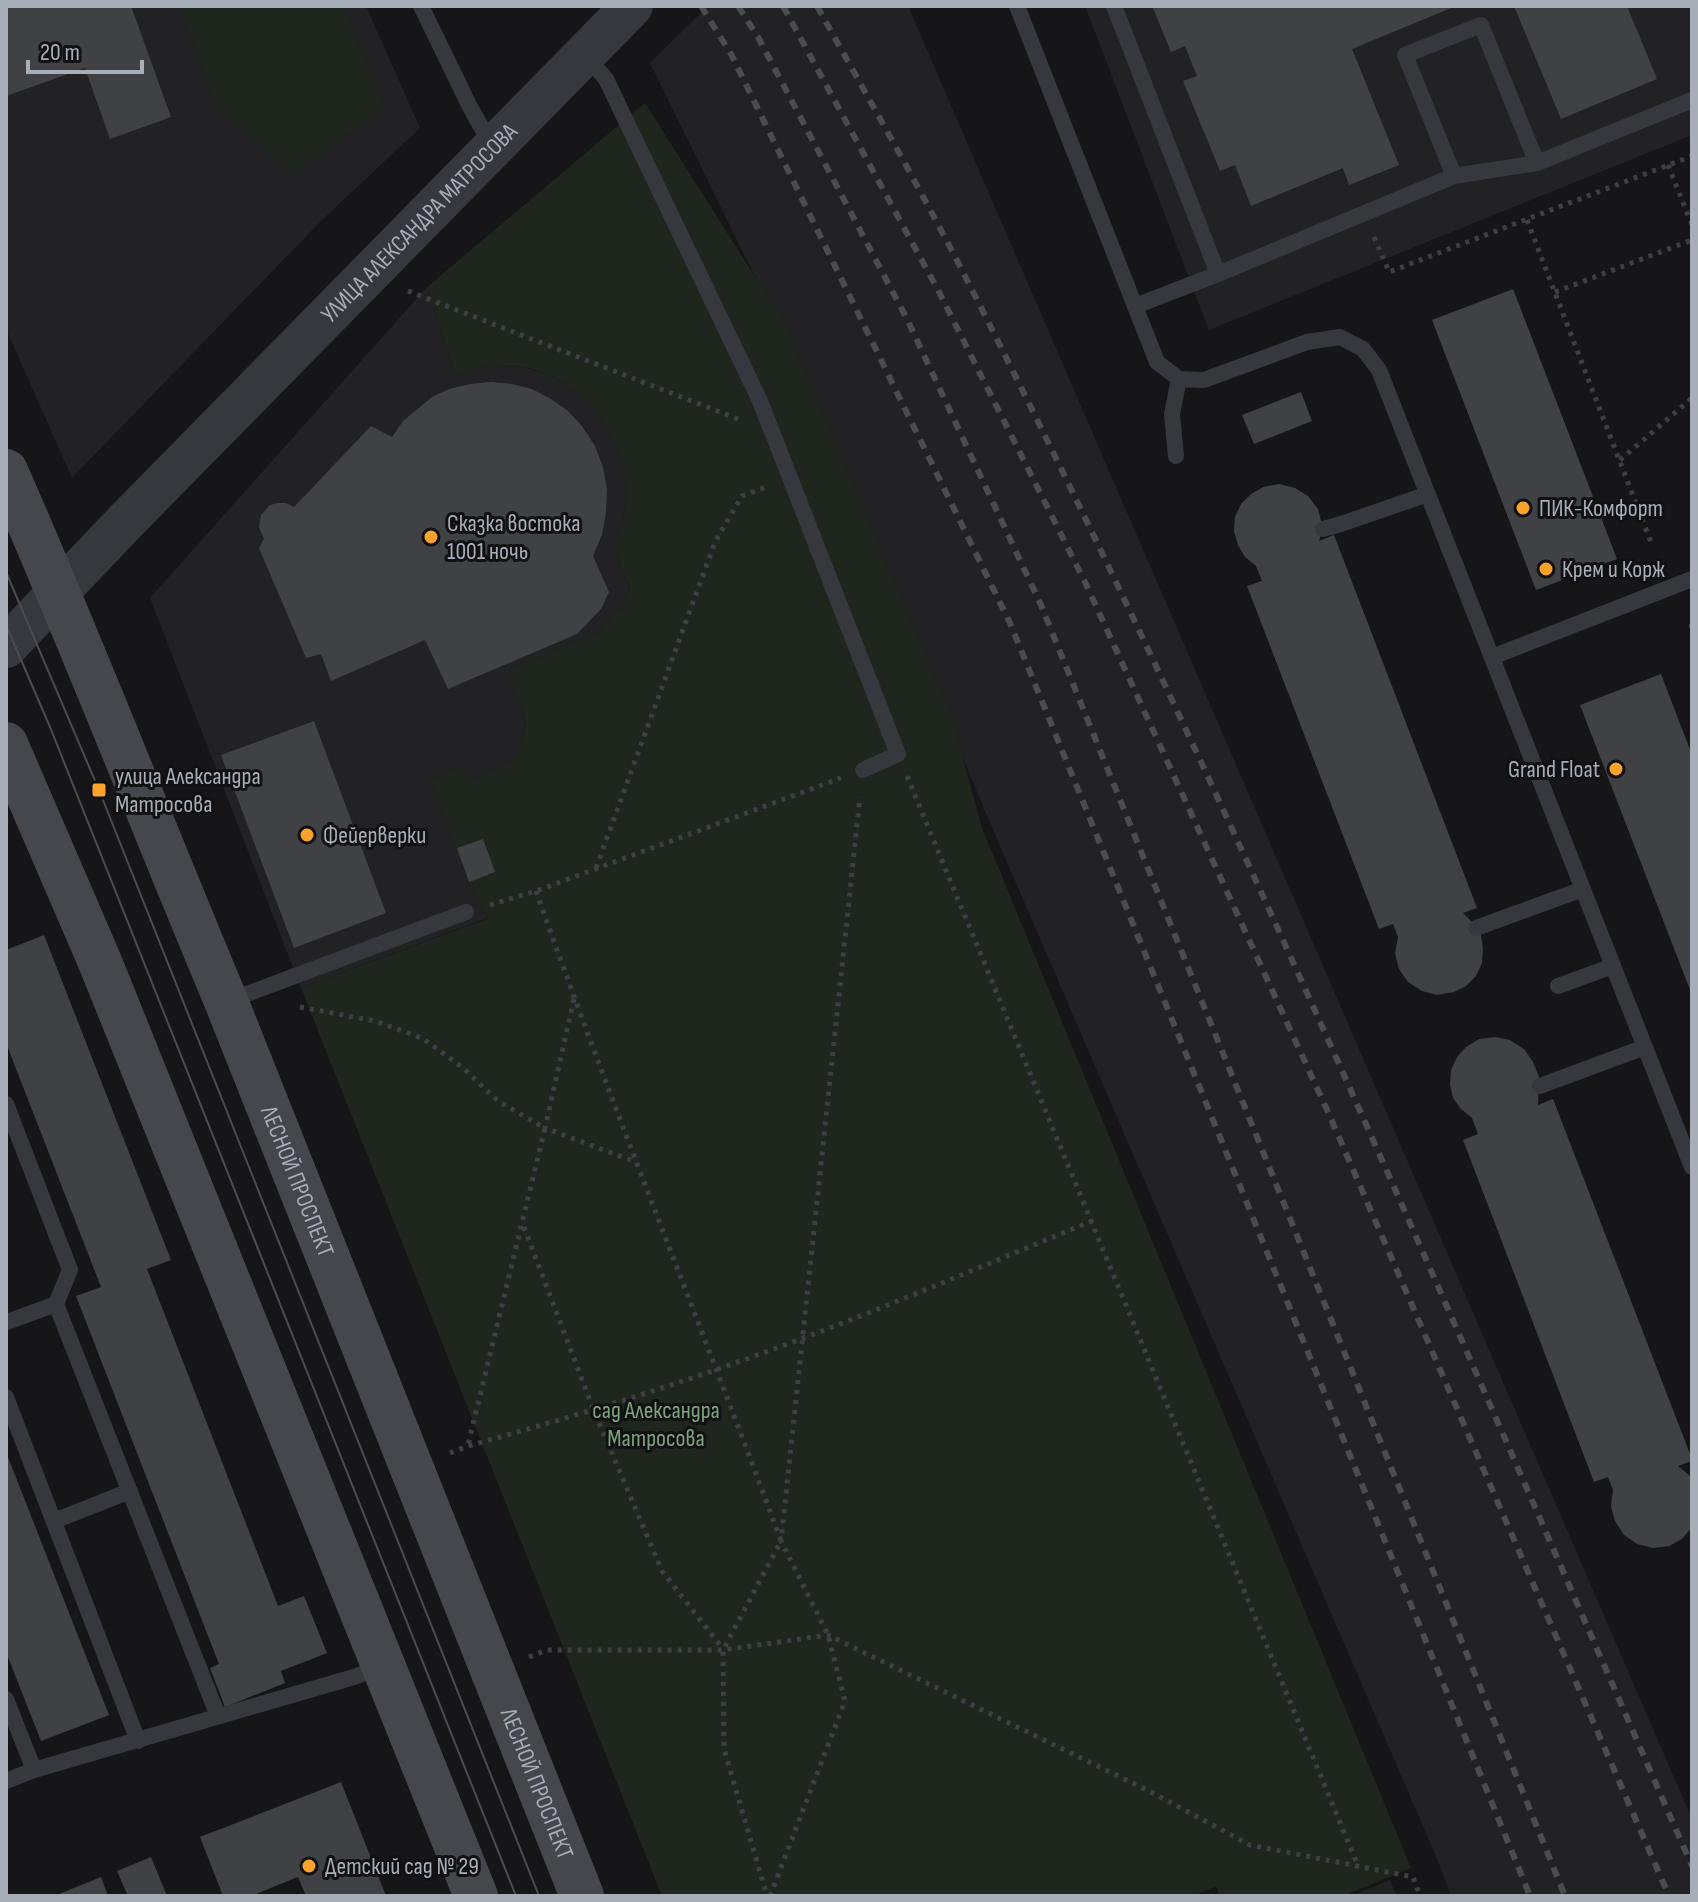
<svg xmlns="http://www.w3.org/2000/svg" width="1698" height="1902" font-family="'Sofia Sans Condensed',sans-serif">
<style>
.built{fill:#222225}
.green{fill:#1e261e}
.building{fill:#404145}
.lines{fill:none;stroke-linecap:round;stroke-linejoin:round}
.path{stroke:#3d3f44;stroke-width:5;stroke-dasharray:4 6;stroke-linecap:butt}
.service{stroke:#37383d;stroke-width:16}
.tertiary{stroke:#37383d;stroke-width:42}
.secondary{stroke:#45474d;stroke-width:44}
.tram{stroke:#4a4c52;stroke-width:2}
.rail{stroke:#4a4c52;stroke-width:6;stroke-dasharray:10 8;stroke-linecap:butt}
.poi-dot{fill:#f9a32d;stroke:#111113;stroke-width:3}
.labels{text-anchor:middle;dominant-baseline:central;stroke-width:6;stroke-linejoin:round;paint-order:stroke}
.street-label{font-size:24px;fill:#a7aeb8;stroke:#111113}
.poi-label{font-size:24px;fill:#a7aeb8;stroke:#111113;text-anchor:start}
.park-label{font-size:24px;fill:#7ea47e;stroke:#111113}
</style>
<rect width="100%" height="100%" fill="#161618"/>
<path class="built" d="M6 6H366L420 128 321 221 72 478 6 329Z
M708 6H908L1692 1819V1896H1451L1438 1861 991 825 791 350 650 63Z
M1085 6H1692V135L1209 330Z
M427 287 455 374 477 368 499 366 522 367 544 373 565 383 583 396 599 413 612 432 621 454 626 478V502L622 526 613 549 630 587 623 604 597 632 510 671 526 722 517 760 469 885 490 917 301 988 150 598Z
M1390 1880 1397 1896H1351Z"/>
<path class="green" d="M180 6H343L384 107 293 172 217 108Z
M645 103 783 321 952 718 982 828 1411 1868 1343 1896H1220L1216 1886 1194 1896H662L301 988 489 918 469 885 431 780 464 768 471 782 517 760 526 722 509 671 597 632 623 604 630 587 613 549C619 533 625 518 626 501 630 438 585 378 522 367 498 364 477 368 455 374L427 287Z"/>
<path class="building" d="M6 6H131L171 117 110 139 85 68 6 96Z
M1152 6H1456L1352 49 1399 165 1349 185 1343 168 1251 206 1235 165 1220 171 1183 81 1197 76 1185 46 1171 52Z
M1514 6H1627L1657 79 1561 119Z
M1513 289 1617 559 1536 590 1432 320Z
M491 382 512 384 532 389 551 399 568 411 582 426 595 446 603 467 607 489 606 512 602 535 593 556 609 592 601 609 577 634 448 689 425 640 331 681 321 654 306 658 259 548 264 539 259 527 261 515 270 505 278 503H286L294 507 371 426 392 437 403 421 432 397 449 389 470 384Z
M1301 392 1312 421 1254 444 1242 415Z
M1279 484 1295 488 1308 496 1318 509 1323 529 1319 541 1334 535 1477 908 1463 913 1473 923 1481 935 1483 949 1482 963 1476 976 1466 986 1454 992 1437 995 1422 991 1408 982 1399 969 1395 953 1398 937 1393 924 1379 929 1247 586 1262 581 1256 566 1245 557 1238 545 1234 531 1235 517 1241 504 1251 494 1263 487Z
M1661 674 1692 755V995L1580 705Z
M314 721 386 913 294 948 221 755Z
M483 839 495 872 469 882 457 848Z
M44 935 171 1260 147 1269 278 1606 304 1596 327 1653 281 1671 285 1683 225 1707 210 1668 219 1664 76 1296 101 1287 6 1043V950Z
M1495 1037 1510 1040 1524 1049 1533 1062 1539 1077 1538 1105 1553 1099 1692 1459V1461L1678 1466 1689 1475 1692 1481V1527L1682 1539 1669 1546 1653 1548 1637 1544 1624 1535 1615 1521 1611 1506 1613 1490 1608 1477 1594 1482 1463 1140 1478 1134 1472 1118 1461 1109 1453 1098 1450 1084 1451 1070 1457 1057 1466 1047 1479 1039Z
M6 1452 109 1715 41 1741 6 1652Z
M341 1782 386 1896H306L298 1877 251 1896H223L200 1837Z
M151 1857 167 1896H128L117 1871Z
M101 1877 108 1896H54Z"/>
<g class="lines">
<path class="path" d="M1668 165 1692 225
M1527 220 1652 545
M1374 237 1389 272 1692 156
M408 291 738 419
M1555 292 1692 240
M1620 460 1692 398
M1691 624 1692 628
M907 776 1358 1866
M596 868 715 542 742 496 766 487
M536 891C613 1110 701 1324 781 1541L723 1650 724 1749 767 1896
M490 905 536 891 841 778
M574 999 545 1128 636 1162
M300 1007 375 1021 422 1038 462 1067 498 1101 545 1128 468 1445
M524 1227 594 1411 662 1571 723 1649
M450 1453 468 1446C580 1415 690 1381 798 1340 897 1303 994 1261 1092 1221
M529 1657 547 1650H723L828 1635 1149 1791 1250 1845 1413 1877 1420 1896
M770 1896 845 1701 828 1635 781 1541 860 797"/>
<path class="service" d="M421 6 470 107 492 146
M1017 6 1157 362 1179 379 1204 380 1307 342 1340 337 1363 349 1379 370 1692 1167
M1114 6 1218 274
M586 56 606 79 760 401 898 754 863 770
M1454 176 1405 55 1481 25 1537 163
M1135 306 1218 274 1454 176 1537 163 1692 100
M1176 456 1172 414 1179 379
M1323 529 1341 524 1428 494
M1492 657 1692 579
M1476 928 1583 889
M1558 986 1613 966
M228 1001 466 912
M1540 1086 1645 1047
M6 1104 70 1270 56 1304 218 1716
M7 1322 56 1304
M6 1397 138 1741
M54 1521 130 1491
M6 1699 34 1770
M6 1781 34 1770 354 1677 383 1666"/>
<path class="tertiary" id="s1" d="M6 647 125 522 632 6"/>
<g class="secondary">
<path id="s2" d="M6 471C83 646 152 825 226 1001L582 1896"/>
<path d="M6 744 100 962 476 1896"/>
</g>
<path class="tram" d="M6 572 99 790 539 1896
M6 625 50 727 516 1896"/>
<path class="rail" d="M701 6 731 54 1010 623 1530 1896
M738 6 758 37 907 319 1041 605 1565 1896
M783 6 938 290 1085 582 1328 1112 1669 1896
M817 6C867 96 919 186 966 278 1230 797 1458 1333 1692 1866"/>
</g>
<g class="poi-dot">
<circle cx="1523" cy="508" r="8"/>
<circle cx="431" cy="537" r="8"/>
<circle cx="1546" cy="569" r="8"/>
<circle cx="1616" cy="769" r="8"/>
<rect x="91" y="782" width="16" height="16" rx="4"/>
<circle cx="307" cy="835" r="8"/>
<circle cx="309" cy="1866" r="8"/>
</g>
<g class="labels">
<g class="street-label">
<text stroke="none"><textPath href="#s1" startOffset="592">УЛИЦА АЛЕКСАНДРА МАТРОСОВА</textPath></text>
<text stroke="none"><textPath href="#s2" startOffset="768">ЛЕСНОЙ ПРОСПЕКТ</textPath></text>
<text stroke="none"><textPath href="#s2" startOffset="1416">ЛЕСНОЙ ПРОСПЕКТ</textPath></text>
</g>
<g class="poi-label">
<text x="1539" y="508">ПИК-Комфорт</text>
<text x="447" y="523">Сказка востока<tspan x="447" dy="28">1001 ночь</tspan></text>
<text x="1562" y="569">Крем и Корж</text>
<text x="1600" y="769" text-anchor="end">Grand Float</text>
<text x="115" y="776">улица Александра<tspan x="115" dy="28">Матросова</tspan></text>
<text x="323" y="835">Фейерверки</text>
<text x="325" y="1866">Детский сад № 29</text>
</g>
<g class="park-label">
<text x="656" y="1410">cад Александра<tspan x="656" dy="28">Матросова</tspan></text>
</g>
</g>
<rect width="1698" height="1902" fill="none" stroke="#a7aeb8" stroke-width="16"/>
<path d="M28 60v12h114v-12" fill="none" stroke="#a7aeb8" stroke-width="4"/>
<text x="40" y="60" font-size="24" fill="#a7aeb8" stroke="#111113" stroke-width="6" paint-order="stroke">20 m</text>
</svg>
